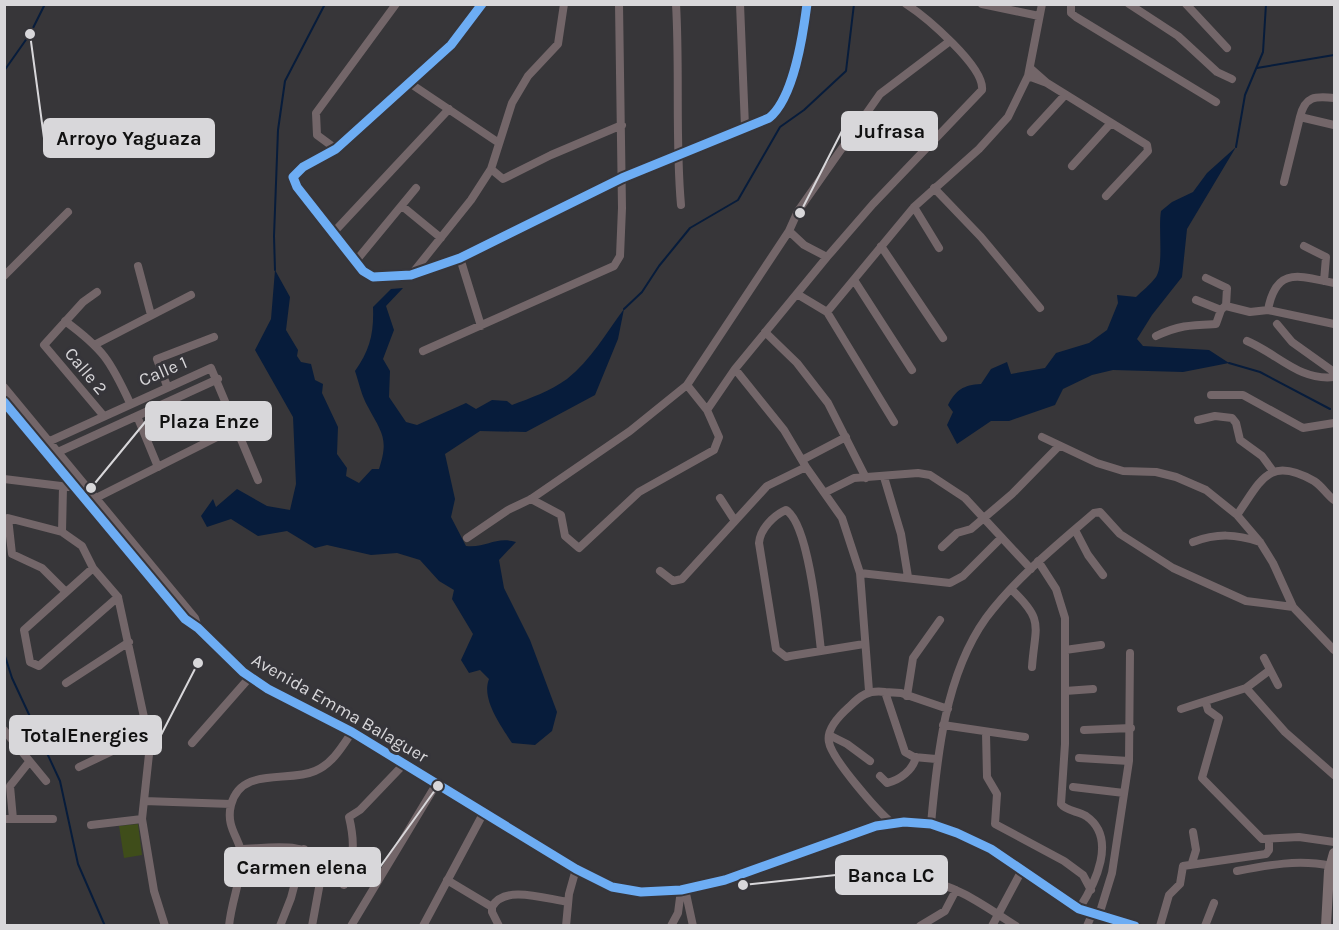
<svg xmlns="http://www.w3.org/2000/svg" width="1339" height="930" font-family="Karla,sans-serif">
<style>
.green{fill:#3f4d1a}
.water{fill:#071c3b}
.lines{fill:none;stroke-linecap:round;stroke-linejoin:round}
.stream{stroke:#071c3b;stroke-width:2}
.minor{stroke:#736669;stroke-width:8}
.major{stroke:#7e7072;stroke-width:10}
.rail{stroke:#716b6d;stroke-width:2}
.cycleway-casing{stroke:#36353a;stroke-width:13}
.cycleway{stroke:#6dadf4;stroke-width:9}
.labels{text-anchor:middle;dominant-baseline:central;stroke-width:6;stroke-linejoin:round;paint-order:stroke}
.street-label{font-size:18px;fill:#d8d7da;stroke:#36353a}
.leader{fill:none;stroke:#d8d7da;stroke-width:2}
.callout-dot{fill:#d8d7da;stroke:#36353a;stroke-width:2}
.callout{fill:#d8d7da;stroke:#d8d7da;stroke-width:2}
.callout-label{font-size:20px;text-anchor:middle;font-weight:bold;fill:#111}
</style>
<rect width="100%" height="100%" fill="#373639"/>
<path class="green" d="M138 824 142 855 124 858 119 826Z"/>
<path class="water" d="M1236 147 1187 229 1182 277 1152 315 1137 339 1143 346 1209 350 1229 363 1183 372 1113 370 1092 375 1063 389 1055 405 1009 421H991L957 444 947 425 953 412 948 405C956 390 963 385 981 384L991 369 1007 362 1011 374 1045 368 1056 353 1089 343 1107 330 1118 303 1117 295 1136 297C1142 291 1151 284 1156 277 1164 265 1158 228 1161 211L1172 202 1193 192 1207 173Z
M275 270 290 297 286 330 298 350 297 356 301 362 311 364 315 380 323 384 322 393 338 427 337 454 347 468 346 476 359 483 372 469H379C389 439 382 433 368 407 362 397 359 383 355 371 370 350 374 333 373 307L391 289 403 288 386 306 394 330 383 359 390 371 389 397 406 422 417 425 466 403 476 409 492 400 507 401 512 405C531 398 550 391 567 379 590 361 607 332 624 309L618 339 595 395 526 432 480 431 445 454 455 499 451 517 466 546C488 548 495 536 516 542L499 560 504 588 530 640 557 712 552 731 535 745 512 743C501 726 481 699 489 679L480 670 469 673 461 660 473 634 452 599 454 590 439 581 420 560 397 553 371 555 327 545 315 548 287 531 258 536 231 519 207 527 201 516 213 499 216 507 237 489 267 506 290 510 296 484 293 417 255 350 271 319Z"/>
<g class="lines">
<path class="stream" d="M1257 68 1334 55
M4 71 30 34 45 4
M1236 147 1245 95 1263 52 1266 4
M275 270 274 236 278 130 285 81 325 4
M624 309 642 292 659 266 690 228 738 200 780 127 804 110 846 71 854 4
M1229 363 1260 372 1330 409
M4 653 12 678 60 781 78 864 105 926"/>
<path class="minor" d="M482 4 451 45 336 149 303 167 293 177 297 187 363 271 373 277 411 275 460 258 622 178 769 118C794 98 803 35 807 4
M676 4C680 72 675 139 681 205
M740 4 745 127
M982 4 1039 16
M1071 4V13L1076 17 1216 102
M1129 4 1178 36 1217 72 1232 79
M1186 4 1227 48
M1030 68 1047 83
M1028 76 1047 83 1147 145 1148 151 1106 196
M408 82 499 143
M1334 98C1315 96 1305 96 1300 117L1334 125
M1031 132 1065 95
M336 149 317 135 316 113 396 4
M1072 166 1111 123
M491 169 503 179 551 155 622 125
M1284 182 1300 117
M934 188 981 237 1040 308
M402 206 441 238
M914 207 939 248
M333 233 449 109
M881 246 943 338
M1304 246 1326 257 1324 281
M827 257 804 245 789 231 798 211 880 94 950 41
M460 258 481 326
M355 262 416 188
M138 266 151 315
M411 275 471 200 491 169 512 103 528 76 558 44 564 4
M4 276 68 212
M1206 278 1227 288 1226 306 1250 312 1268 310
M854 280 912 370
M1334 283C1299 276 1276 266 1268 310L1334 324
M97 292 83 302 44 345 103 415
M797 294 827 312 914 207 979 149 1008 117 1028 76 1042 4
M1196 300 1221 310 1225 306
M827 312 894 422
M65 321C103 349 110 360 130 403
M1277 324 1292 342 1334 372
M765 332 797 363 828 403 866 478
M1156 336C1179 325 1191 325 1216 324L1221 310
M1247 341C1278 354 1299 381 1334 377
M96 344 191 295
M423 351 614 266 620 256 622 208 619 4
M735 369 784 430 806 467 842 518 860 573 869 691
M687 385 789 231
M167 386 157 359 214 337
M4 387 195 618 198 628
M1211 395H1243L1303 428 1334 423
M4 402 185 619 198 628 243 672 268 689 352 732 576 869 612 887 641 892 681 890 725 880 876 826 904 822 931 824 957 833 991 849 1079 909 1135 926
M707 410 735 369 827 257 873 204 982 90C985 67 926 17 906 4
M137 416 158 467
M1198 420 1215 416 1232 418 1236 423 1240 440 1262 456 1273 471
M1042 437 1097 463 1123 471 1156 472 1176 477 1206 490 1237 515 1260 542 1273 563 1293 607 1334 650
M50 441 211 368 258 480
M58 452 218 379
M802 460 846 437
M884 477 901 534 908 577
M4 479 69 487
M63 487 62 532 82 546 93 568 118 597 150 745 142 819 154 891 165 926
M826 492 854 478 918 473 930 475 965 498 1031 569
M96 498 237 427
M720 498 735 521
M1237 515C1261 481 1268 455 1314 481 1322 486 1327 495 1334 500
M1075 530 1088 555 1103 575
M62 532 8 518 12 554 42 568 66 592
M467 538 508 510 531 499 630 431 687 385 707 410 719 437 714 450 639 492 579 548 565 536 561 515 531 499
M1193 542C1217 533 1236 534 1260 542
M942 547 957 533 971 529 1012 494 1059 446
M1038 561 1056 589 1065 618V744L1061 804C1066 811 1078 811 1086 816 1118 838 1095 884 1079 909
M93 568 24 630 30 662 39 666 118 597
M660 571 673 581 682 579 767 486 806 467
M860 573 950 583 963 576 1001 538
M1011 589C1045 621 1035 625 1032 667
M1065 650 1101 645
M821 651C818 624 809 524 786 510 774 515 760 529 759 543L776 649 786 657 790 656 864 644
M1264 658 1278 685
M66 683 129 642
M1246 688 1285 732 1334 775
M1065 691 1093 689
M885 692C868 690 861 695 849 707 840 715 826 729 829 742 831 758 878 812 892 823
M907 696 913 658 940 620
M1206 703 1208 710 1219 718 1202 778 1262 839 1299 837 1334 842
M1181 709 1246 688 1270 670
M943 725 1025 737
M4 730 46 781
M1084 730 1131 728
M986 733 987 777 997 794 995 824 1064 861 1083 875 1091 890
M829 735 847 744 870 761
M192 743 250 677
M1079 758 1129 761
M936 759 914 757 905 752 885 692 901 693 948 709
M79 767 148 734
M880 776 887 783C900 780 913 770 916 757
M1073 787 1124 793
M144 801 231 804
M4 819H53
M13 819 10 786 29 762
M931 824C937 757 945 675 986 618 1016 578 1056 546 1094 513L1100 512 1120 534 1173 568 1246 601 1293 607
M91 825 142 819
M240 849C265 849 311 839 323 866L312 926
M1192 863 1196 850 1193 832
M1237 871C1268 865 1299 859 1331 866
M447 880 492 907
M921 880C956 884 986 907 1016 926
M344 885C353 857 356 846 349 817L360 810 405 763
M685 889 693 926
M492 907C504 884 546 899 568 902
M492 907V912L499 926
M1099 915 1112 873 1129 761 1130 653
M229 926C231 903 241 880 242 858 242 840 225 829 231 805 241 766 288 783 315 771 332 764 342 747 352 732
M280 926 291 898 304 849
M351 926 437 783
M423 926 484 812
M566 926 569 894 576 869
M671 926 678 913 681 890
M920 926 945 911 956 890
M992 926 1022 870
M1087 926 1093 912
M1160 926 1169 895 1180 884 1183 866 1266 854 1269 850V840
M1205 926 1214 903"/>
<path class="major" d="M1326 926 1329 871 1334 853"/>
<path class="rail" d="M1334 926V914"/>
<defs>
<path id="cycleway" d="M482 4 451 45 336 149 303 167 293 177 297 187 363 271 373 277 411 275 460 258 622 178 769 118C794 98 803 35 807 4
M4 402 185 619 198 628 243 672 268 689 352 732 576 869 612 887 641 892 681 890 725 880 876 826 904 822 931 824 957 833 991 849 1079 909 1135 926"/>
</defs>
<use href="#cycleway" class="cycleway-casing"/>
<use href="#cycleway" class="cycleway"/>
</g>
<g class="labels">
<g class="street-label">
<text transform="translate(86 371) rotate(50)">Calle 2</text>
<text transform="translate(163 371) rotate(-23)">Calle 1</text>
<text transform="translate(340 708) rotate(30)">Avenida Emma Balaguer</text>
</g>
</g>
<path class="leader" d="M800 213L842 131M30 34L44 138M91 488L146 421M198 663L161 735M438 786L380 867M743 885L836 875"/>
<g class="callout-dot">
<circle cx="800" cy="213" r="6"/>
<circle cx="30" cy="34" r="6"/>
<circle cx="91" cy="488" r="6"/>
<circle cx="198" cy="663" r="6"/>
<circle cx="438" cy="786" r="6"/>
<circle cx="743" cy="885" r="6"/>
</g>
<g class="callout">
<rect x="842" y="112" width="95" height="38" rx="6"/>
<rect x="44" y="119" width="170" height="38" rx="6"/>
<rect x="146" y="402" width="125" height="38" rx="6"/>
<rect x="10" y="716" width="151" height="38" rx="6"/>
<rect x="225" y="848" width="155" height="38" rx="6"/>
<rect x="836" y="856" width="111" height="38" rx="6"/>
</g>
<g class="callout-label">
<text x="890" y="138">Jufrasa</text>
<text x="129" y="145">Arroyo Yaguaza</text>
<text x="209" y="428">Plaza Enze</text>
<text x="85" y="742">TotalEnergies</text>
<text x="302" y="874">Carmen elena</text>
<text x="891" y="882">Banca LC</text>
</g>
<rect width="1339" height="930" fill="none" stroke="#d8d7da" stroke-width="12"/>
</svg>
